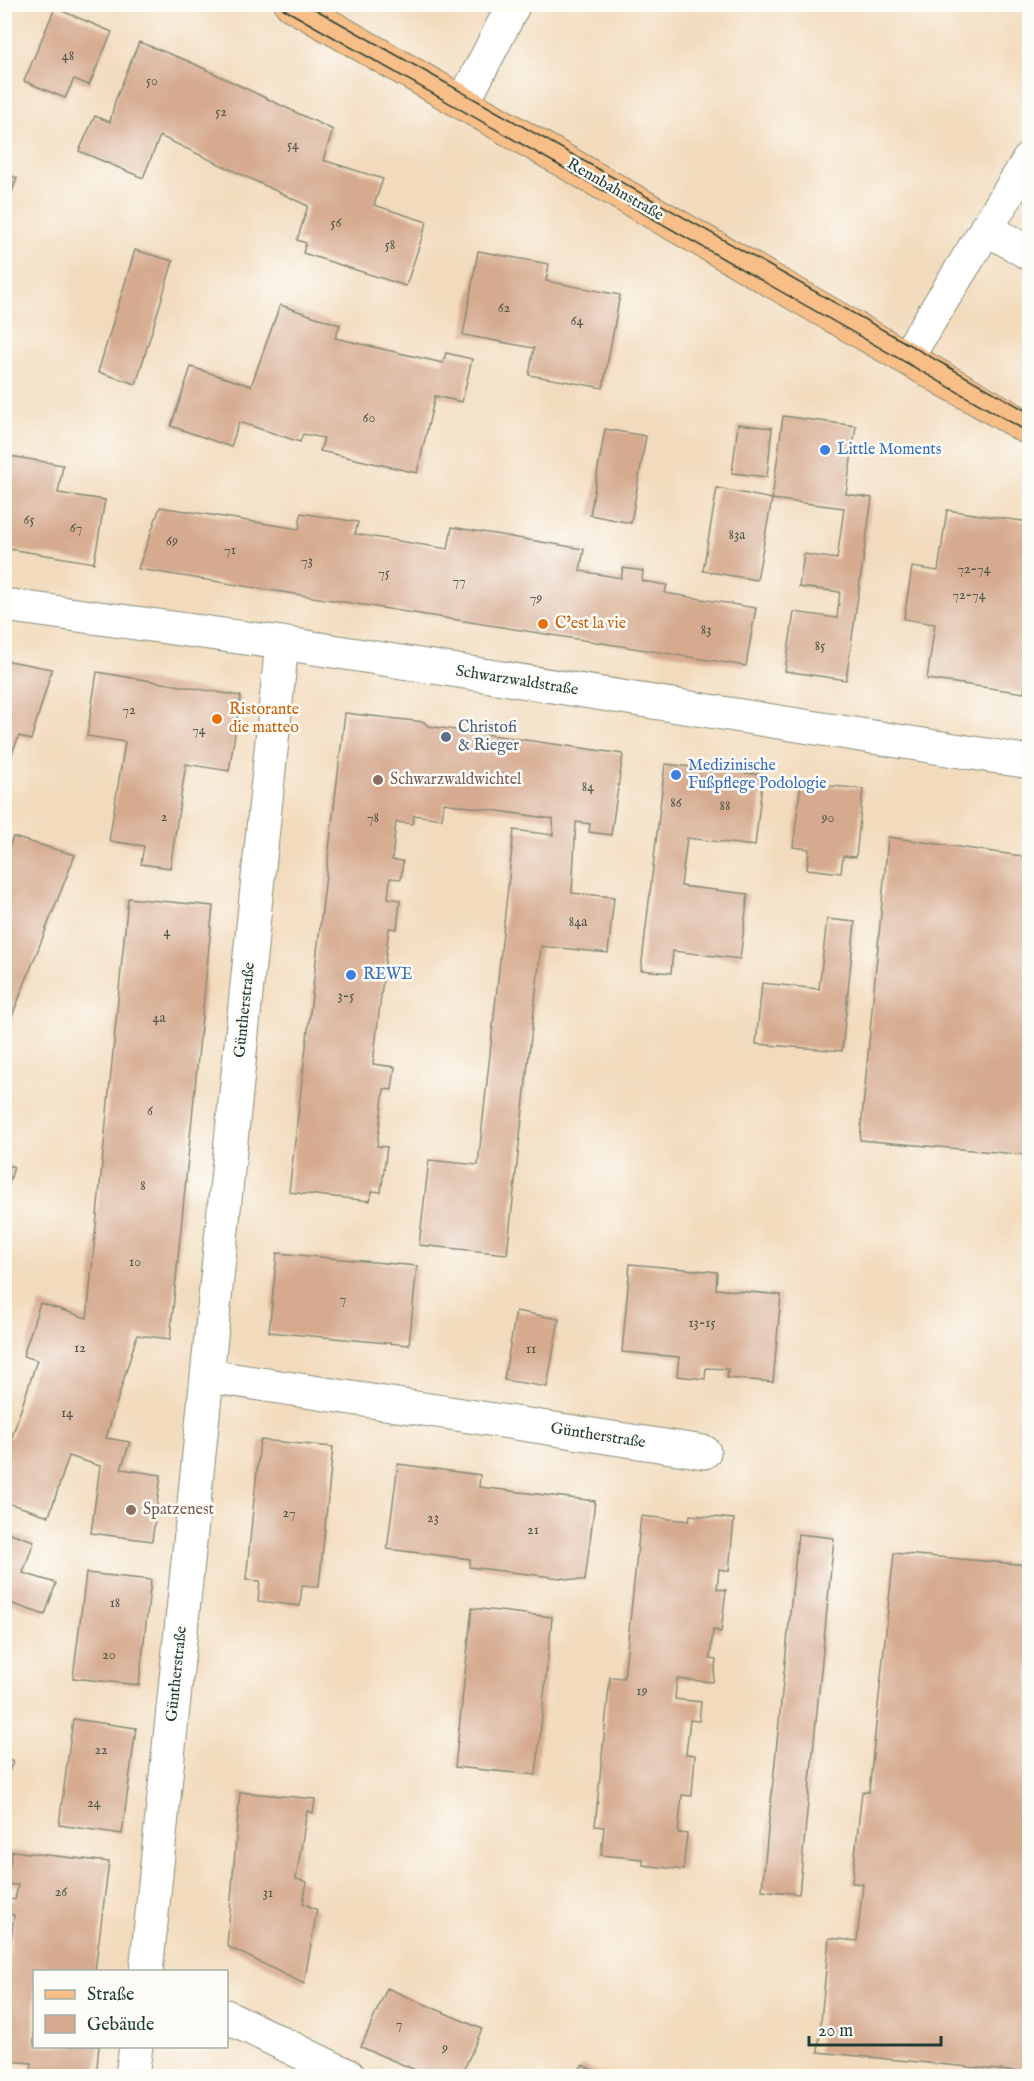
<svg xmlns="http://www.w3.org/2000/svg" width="1034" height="2081" font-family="'IM FELL English',serif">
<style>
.building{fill:#d6aa8f}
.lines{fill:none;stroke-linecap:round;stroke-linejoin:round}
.minor-casing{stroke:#888c78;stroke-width:35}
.major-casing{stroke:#888c78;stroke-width:35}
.minor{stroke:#fff;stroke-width:33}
.major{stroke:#f7be87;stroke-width:33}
.tram{stroke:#1f3d34;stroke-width:1.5}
.shop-dot{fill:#3f7fe0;stroke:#fdfcf7;stroke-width:2}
.food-dot{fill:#e8710a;stroke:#fdfcf7;stroke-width:2}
.service-dot{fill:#5c6f8a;stroke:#fdfcf7;stroke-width:2}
.education-dot{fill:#8d6e63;stroke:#fdfcf7;stroke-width:2}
.labels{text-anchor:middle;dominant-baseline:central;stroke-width:5;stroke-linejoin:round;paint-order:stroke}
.number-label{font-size:14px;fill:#4d584b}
.street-label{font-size:16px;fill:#1f3d34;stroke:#fdfcf7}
.shop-label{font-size:16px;fill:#366cbe;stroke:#fdfcf7;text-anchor:start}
.food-label{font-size:16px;fill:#c56008;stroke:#fdfcf7;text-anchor:start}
.service-label{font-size:16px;fill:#4e5e75;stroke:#fdfcf7;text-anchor:start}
.education-label{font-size:16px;fill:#785e54;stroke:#fdfcf7;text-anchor:start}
</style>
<rect width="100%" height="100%" fill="#fdfcf7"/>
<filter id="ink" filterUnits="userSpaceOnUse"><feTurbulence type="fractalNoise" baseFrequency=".0167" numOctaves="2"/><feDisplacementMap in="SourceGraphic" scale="12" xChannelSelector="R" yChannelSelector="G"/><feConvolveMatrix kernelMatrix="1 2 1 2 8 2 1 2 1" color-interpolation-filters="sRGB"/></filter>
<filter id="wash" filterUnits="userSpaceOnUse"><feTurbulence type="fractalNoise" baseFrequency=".008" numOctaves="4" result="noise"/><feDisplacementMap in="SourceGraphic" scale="24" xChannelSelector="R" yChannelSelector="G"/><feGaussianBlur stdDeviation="1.35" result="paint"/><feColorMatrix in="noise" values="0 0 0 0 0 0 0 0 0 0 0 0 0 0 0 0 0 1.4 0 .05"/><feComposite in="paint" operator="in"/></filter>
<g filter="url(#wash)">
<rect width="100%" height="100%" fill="#f2dbbd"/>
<g id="blocks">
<path class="building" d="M55 8 112 32 89 85 74 79 65 98 24 81Z
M139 42 188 61 333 130 323 160 383 179 374 205 427 222 406 286 303 253 306 243 297 240 308 206 160 136 143 178 79 151 95 116 110 122 115 101Z
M4 173 17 178 5 211H4Z
M135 250 173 261 136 384 98 372Z
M478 251 549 264 546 281 620 295 603 388 529 375 534 348 463 335Z
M280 305 340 325 335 338 443 363 446 353 472 359 462 402 435 396 417 473 320 451 324 438 303 434 300 442 239 422 231 447 171 426 191 367 251 386Z
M783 416 856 426 846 494 872 498 846 680 785 671 794 612 837 618 840 592 799 587 804 554 837 559 844 508 772 499Z
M738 424 772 428 767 477 732 473Z
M605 429 646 436 631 523 590 515Z
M4 455 63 465 58 493 105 500 94 563 4 548Z
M717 488 772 499 757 580 703 571Z
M160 507 299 529 301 513 358 522 355 534 448 549 452 527 584 549 580 571 621 578 623 568 643 571 642 581 667 585 665 593 756 608 746 666 138 569Z
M947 510 1029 522V672H1027L1024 693 927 679 935 624 904 619 912 567 938 571Z
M4 660 52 669 31 740 19 736 5 771Z
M97 672 241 696 229 771 186 764 170 868 141 864 144 846 109 841 125 742 87 736Z
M345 713 424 722 428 726 623 754 611 835 589 832 590 824 576 822 572 893 614 897 608 953 541 946 507 1254 419 1245 429 1160 478 1165 514 830 553 835V819L444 803 442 819 414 815 413 824 396 822 392 860 403 861 401 879 390 878 388 898 400 900 397 929 389 928 373 1064 395 1067 392 1090 384 1089 377 1146 387 1147 381 1192 372 1191 370 1201 289 1192Z
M665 764 763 775 755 846 687 838 681 886 748 894 740 959 673 951 671 973 641 970Z
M801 783 863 789 856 857 843 856 841 873 807 869 809 849 793 847Z
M13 837 75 855 5 1034 4 859Z
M888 837 1029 857V1155L860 1140Z
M128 898 213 906 170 1339 137 1335 106 1438 130 1442 121 1469 161 1475 152 1541 91 1533 100 1466 69 1456 49 1516 4 1502V1435L12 1437 37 1360 23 1356 40 1303 87 1318Z
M827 919 855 922 842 1051 756 1044 762 983 819 989Z
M4 1164 14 1167 5 1197H4Z
M277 1253 417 1266 409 1345 269 1332Z
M630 1264 717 1272 716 1289 781 1295 773 1382 727 1378 728 1369 706 1368 705 1379 677 1376 679 1357 622 1352Z
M516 1311 559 1319 547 1387 504 1380Z
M260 1440 333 1447 319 1587 302 1585 300 1606 258 1601 260 1581 246 1580Z
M398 1464 480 1475 479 1487 595 1501 585 1581 469 1567 470 1559 387 1549Z
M690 1515 734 1519 729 1571 719 1569 717 1589 726 1590 721 1632 713 1630 710 1659 716 1660 713 1682 677 1679 675 1699 701 1702 699 1721 690 1720 686 1754 695 1755 692 1796 682 1795 678 1833 687 1834 683 1870 643 1865V1859L601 1855 604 1827 595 1826 610 1677 624 1678 641 1516 689 1521Z
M4 1531 34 1541 23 1573 56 1583 45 1615 4 1601Z
M798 1534 834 1538 799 1894 762 1890Z
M894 1553 1029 1565V2073L818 2052 829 1938 857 1941 863 1884 852 1883 862 1792H869Z
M86 1573 151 1580 139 1685 73 1678Z
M472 1608 552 1617 536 1775 455 1767Z
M73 1719 136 1728 122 1834 59 1825Z
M4 1758 13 1762 5 1781H4Z
M240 1792 315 1799 313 1813 307 1811 296 1879 307 1882 303 1903 317 1910 304 1984 227 1946Z
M12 1851 109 1862 95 1971H34V2046H99L96 2076H30L32 2063 7 2061 8 2045 4 2044V1997L14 1915 6 1914 8 1899 15 1900 18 1885 4 1884V1869H9Z
M387 1988 482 2029 461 2076H430L361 2047Z
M582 2065 607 2076H576Z"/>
</g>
</g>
<g filter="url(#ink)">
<use href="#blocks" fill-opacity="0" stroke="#888c78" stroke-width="1.5"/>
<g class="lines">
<defs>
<path id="minor" d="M463 103 514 4
M986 228 1030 254
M907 357 1030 158
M4 605 282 643 1030 762
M208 1376 704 1452
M146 1972 282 643
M226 2016 349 2076
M132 2076 136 2046"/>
<path id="major" d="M291 4 1030 429"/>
</defs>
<use href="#minor" class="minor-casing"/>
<use href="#major" class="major-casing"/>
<use href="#minor" class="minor"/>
<use href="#major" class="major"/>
<path class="tram" d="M275 4 1030 433
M306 4 1030 413"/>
</g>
</g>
<g class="shop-dot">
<circle cx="825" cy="450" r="6"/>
<circle cx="676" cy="775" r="6"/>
<circle cx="351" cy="975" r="6"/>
</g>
<g class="food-dot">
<circle cx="543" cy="624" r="6"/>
<circle cx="217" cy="719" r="6"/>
</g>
<circle class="service-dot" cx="446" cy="737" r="6"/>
<g class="education-dot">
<circle cx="378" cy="780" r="6"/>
<circle cx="131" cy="1510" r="6"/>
</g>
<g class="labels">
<g class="number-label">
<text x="68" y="56">48</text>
<text x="152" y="81">50</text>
<text x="221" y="112">52</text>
<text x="293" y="145">54</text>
<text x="336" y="223">56</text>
<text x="390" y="245">58</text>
<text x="504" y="308">62</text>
<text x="577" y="321">64</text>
<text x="369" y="418">60</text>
<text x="29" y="520">65</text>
<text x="76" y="528">67</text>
<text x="737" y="535">83a</text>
<text x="172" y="541">69</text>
<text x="230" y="550">71</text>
<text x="307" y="561">73</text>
<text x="974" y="569">72-74</text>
<text x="384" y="573">75</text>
<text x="459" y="581">77</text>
<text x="969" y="595">72-74</text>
<text x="536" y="598">79</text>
<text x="706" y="630">83</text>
<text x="820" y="646">85</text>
<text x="129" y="710">72</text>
<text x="199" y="730">74</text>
<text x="588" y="787">84</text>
<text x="676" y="803">86</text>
<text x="725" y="806">88</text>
<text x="164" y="817">2</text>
<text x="373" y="818">78</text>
<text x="828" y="818">90</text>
<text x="578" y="922">84a</text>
<text x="167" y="932">4</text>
<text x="346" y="996">3-5</text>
<text x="159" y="1018">4a</text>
<text x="150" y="1111">6</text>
<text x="143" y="1186">8</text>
<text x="135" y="1262">10</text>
<text x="343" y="1299">7</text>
<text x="702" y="1323">13-15</text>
<text x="80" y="1348">12</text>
<text x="531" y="1349">11</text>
<text x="67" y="1413">14</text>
<text x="289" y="1513">27</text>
<text x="433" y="1518">23</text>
<text x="533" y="1530">21</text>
<text x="115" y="1603">18</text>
<text x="109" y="1655">20</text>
<text x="642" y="1691">19</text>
<text x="101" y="1750">22</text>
<text x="94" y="1803">24</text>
<text x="61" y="1892">26</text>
<text x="268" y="1893">31</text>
<text x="399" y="2024">7</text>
<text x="445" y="2048">9</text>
</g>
<g class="street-label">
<text transform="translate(615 190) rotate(30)">Rennbahnstraße</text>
<text transform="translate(517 681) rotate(9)">Schwarzwaldstraße</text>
<text transform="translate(245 1010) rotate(-84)">Güntherstraße</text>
<text transform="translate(598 1436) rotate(9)">Güntherstraße</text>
<text transform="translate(177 1674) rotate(-84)">Güntherstraße</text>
</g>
<g class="shop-label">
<text x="837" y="450">Little Moments</text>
<text x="688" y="766">Medizinische<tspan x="688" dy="18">Fußpflege Podologie</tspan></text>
<text x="363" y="975">REWE</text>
</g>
<g class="food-label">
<text x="555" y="624">C'est la vie</text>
<text x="229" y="710">Ristorante<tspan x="229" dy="18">die matteo</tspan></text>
</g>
<g class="service-label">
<text x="458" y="728">Christofi<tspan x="458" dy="18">&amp; Rieger</tspan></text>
</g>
<g class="education-label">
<text x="390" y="780">Schwarzwaldwichtel</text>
<text x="143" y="1510">Spatzenest</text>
</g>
</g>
<rect width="1034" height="2081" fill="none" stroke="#fdfcf7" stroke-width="24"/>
<rect x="33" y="1970" width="195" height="78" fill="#fdfcf7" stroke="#a4b0a9" stroke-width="1.5"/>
<rect x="45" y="1990" width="30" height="9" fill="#f7be87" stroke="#a4b0a9" stroke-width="1.5"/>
<text x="87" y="2000" font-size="18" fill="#1f3d34">Straße</text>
<rect x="45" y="2015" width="30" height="18" fill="#d6aa8f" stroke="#a4b0a9" stroke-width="1.5"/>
<text x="87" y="2030" font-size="18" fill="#1f3d34">Gebäude</text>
<path d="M809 2036v9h132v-9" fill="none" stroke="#1f3d34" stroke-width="3"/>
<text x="818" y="2036" font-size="18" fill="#1f3d34" stroke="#fdfcf7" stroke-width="4.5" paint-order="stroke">20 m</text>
</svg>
